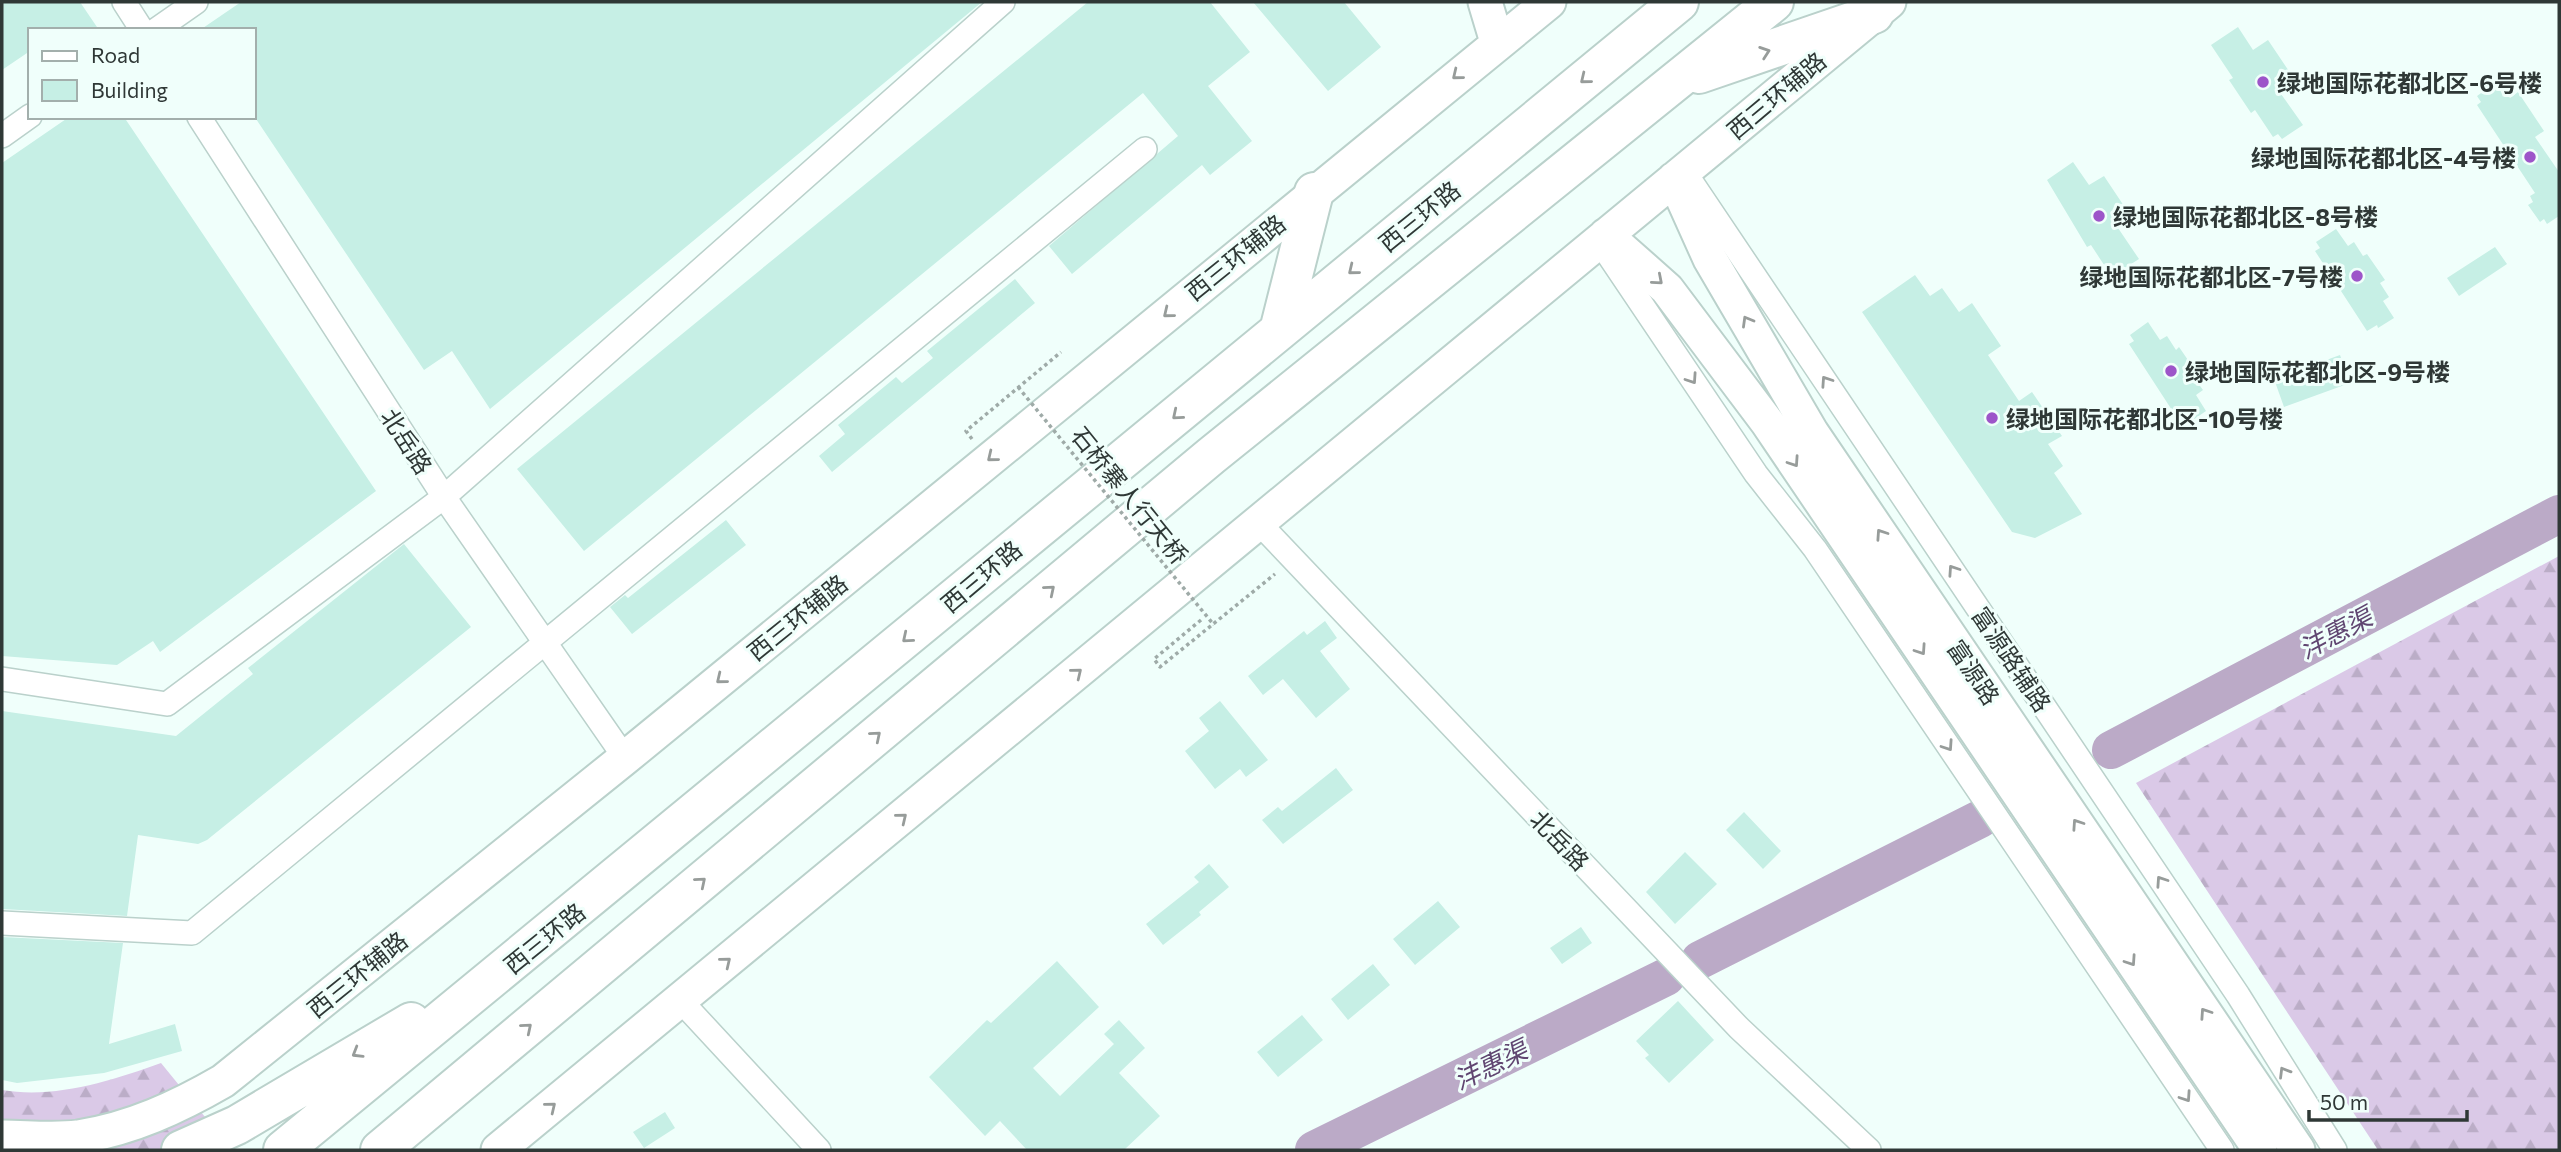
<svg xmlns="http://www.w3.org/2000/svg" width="2561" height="1152" font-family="Commissioner,'Noto Sans SC',sans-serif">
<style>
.forest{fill:url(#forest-firs)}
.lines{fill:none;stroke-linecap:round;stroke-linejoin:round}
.river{stroke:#bbaac7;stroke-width:38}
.building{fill:#c6efe5}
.minor-casing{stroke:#bad1cb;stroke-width:26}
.secondary-casing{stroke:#bad1cb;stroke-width:37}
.trunk-casing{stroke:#bad1cb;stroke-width:42}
.path{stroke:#9faba8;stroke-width:3.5;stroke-dasharray:3.5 3.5;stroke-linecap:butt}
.minor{stroke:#fff;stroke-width:23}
.secondary{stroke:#fff;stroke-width:33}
.trunk{stroke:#fff;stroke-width:38}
.path-bridge{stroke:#9faba8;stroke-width:3.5;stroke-dasharray:3.5 3.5;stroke-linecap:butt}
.oneway{stroke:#979c9a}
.poi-dot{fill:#9d55c9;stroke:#f0fffb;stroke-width:2.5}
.labels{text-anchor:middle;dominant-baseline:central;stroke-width:6;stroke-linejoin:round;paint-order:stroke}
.poi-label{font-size:24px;font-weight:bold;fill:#2f3836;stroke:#f0fffb;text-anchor:start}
.street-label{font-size:24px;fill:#2f3836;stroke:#f0fffb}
.water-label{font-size:26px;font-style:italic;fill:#604671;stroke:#f0fffb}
</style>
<defs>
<pattern id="forest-firs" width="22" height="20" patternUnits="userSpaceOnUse" patternTransform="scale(1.75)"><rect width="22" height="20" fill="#dac9e7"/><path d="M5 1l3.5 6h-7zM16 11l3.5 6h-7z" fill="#bbadc7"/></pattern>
</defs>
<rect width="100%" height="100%" fill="#f0fffb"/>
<path class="forest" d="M2559 556V1150H2378L2136 783Z
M161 1063 232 1150H2V1090C55 1099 111 1081 161 1063Z"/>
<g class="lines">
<path class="river" d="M2111 750 2559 514
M1700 960 1980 819
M1314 1150 1666 977"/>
</g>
<path class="building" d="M2 2H80L99 30H30V51L2 70Z
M241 2H982L490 409 452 351 424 370 254 116V30H200Z
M1088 2H1210L1250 52 1208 86 1252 141 1210 175 1202 165 1072 274 1049 246 1178 136 1143 93 584 551 517 469Z
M1253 2H1344L1381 47 1328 91Z
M2238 27 2253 50 2268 40 2297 83 2281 94 2303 125 2282 139 2278 134 2273 137 2255 110 2251 113 2229 80 2233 78 2211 45Z
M2498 81 2510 98 2518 92 2544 131 2535 137 2559 172V216L2547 224 2544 219 2540 222 2528 205 2533 202 2530 196 2535 193 2477 105 2481 102 2477 96Z
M69 117H124L376 491 160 652 153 641 117 665 2 656V163Z
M2073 162 2089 185 2104 176 2132 218 2118 228 2139 259 2117 273 2113 268 2108 271 2091 245 2087 247 2047 180Z
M2336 229 2348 246 2354 242 2363 256 2367 254 2385 280 2380 283 2389 297 2383 301 2394 318 2378 328 2377 325 2367 331 2315 251 2320 248 2316 242Z
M2495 247 2507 264 2459 296 2447 278Z
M1915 275 1930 296 1942 288 1959 312 1972 303 2001 346 1988 355 2019 401 2032 392 2062 436 2048 444 2063 466 2054 473 2082 514 2035 538 2012 532 1862 312Z
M1015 279 1035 303 832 472 819 456 845 434 838 425 896 377 902 383 933 358 927 351Z
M2148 322 2160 340 2167 336 2176 350 2179 347 2199 376 2195 379 2203 390 2196 395 2206 411 2193 420 2191 417 2181 424 2129 344 2134 341 2130 335Z
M2340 355 2350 383 2284 407 2274 379Z
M726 520 746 545 632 634 610 607 625 595 628 598Z
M404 544 471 627 207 840 198 844 138 835 127 916 2 909V711L176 736 253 674 248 668Z
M1325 621 1337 638 1320 651 1350 689 1316 718 1283 679 1263 695 1248 676 1304 631 1307 635Z
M1220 701 1268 760 1246 777 1240 769 1215 789 1185 751 1209 731 1199 718Z
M1336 768 1353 790 1283 844 1262 820 1278 807 1282 811Z
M1744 812 1781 851 1763 869 1726 830Z
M1685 852 1717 884 1675 924 1646 892Z
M1209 864 1229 887 1199 912 1201 915 1163 945 1146 924 1199 882 1194 877Z
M1438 901 1460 927 1415 965 1393 939Z
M1581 927 1592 943 1562 964 1550 948Z
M2 937 123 943 109 1044 175 1024 182 1051 104 1073 17 1083 2 1080Z
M1057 961 1099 1007 1033 1068 1060 1096 1114 1044 1104 1034 1119 1020 1145 1048 1119 1073 1160 1116 1124 1150H1027L1000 1121 985 1136 929 1077 987 1020 991 1023Z
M1373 964 1390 985 1348 1020 1331 999Z
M1678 1001 1714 1040 1669 1083 1645 1058 1649 1055 1636 1041Z
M1302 1015 1323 1040 1278 1077 1257 1052Z
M665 1112 675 1128 644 1148 633 1132Z"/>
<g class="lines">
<defs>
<path id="minor" d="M124 2 142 30
M156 30 196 2
M199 117 444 497 625 758
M2 136 30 116
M1684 171 2238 995 2335 1150
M1599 241 1756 474 1815 549 2222 1150
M1259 523 1739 1028 1869 1150
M2 679 167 704 444 497 1003 2
M2 923 192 933 1145 149
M680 1000 819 1150"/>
<path id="secondary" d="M1485 2 1497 42
M1674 179 1710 259 1812 433 2298 1150
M1606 235 1667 289 1767 422 2260 1150
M2 1137C26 1137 53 1140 78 1137 131 1129 178 1107 223 1081L625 758 1549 2
M498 1150 1889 2"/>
<path id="trunk" d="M1699 74 1874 14
M1279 331 1314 192
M181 1150 237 1125 411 1022
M283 1150 1679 2
M380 1150 1211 456 1774 2"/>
</defs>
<use href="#minor" class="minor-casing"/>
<use href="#secondary" class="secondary-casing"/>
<use href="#trunk" class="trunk-casing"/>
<path class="path" d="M972 439 966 431 1061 352
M1201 620 1154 659 1160 667 1275 574"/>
<use href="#minor" class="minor"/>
<use href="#secondary" class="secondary"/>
<use href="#trunk" class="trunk"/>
<path class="path-bridge" d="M1018 387 1214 625"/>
</g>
<defs><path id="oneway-chevron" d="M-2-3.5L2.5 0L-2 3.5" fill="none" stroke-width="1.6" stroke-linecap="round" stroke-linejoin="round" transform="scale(1.75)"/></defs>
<g class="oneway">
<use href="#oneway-chevron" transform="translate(1765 52) rotate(-19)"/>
<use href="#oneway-chevron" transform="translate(1457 75) rotate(141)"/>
<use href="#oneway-chevron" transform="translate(1585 79) rotate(141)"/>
<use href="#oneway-chevron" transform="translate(1353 270) rotate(141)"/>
<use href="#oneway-chevron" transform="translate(1658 280) rotate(41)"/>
<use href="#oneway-chevron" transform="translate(1168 313) rotate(141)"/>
<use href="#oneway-chevron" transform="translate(1747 321) rotate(-120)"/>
<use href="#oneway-chevron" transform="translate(1692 379) rotate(56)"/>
<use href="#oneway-chevron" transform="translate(1826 381) rotate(-124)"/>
<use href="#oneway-chevron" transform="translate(1177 415) rotate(140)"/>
<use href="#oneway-chevron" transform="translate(992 457) rotate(141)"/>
<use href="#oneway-chevron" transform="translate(1794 462) rotate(56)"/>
<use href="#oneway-chevron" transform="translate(1881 534) rotate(-124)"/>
<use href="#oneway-chevron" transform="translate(1953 570) rotate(-124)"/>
<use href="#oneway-chevron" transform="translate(1050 590) rotate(-40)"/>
<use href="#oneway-chevron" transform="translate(907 638) rotate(140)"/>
<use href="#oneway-chevron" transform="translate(1921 650) rotate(56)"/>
<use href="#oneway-chevron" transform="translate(1077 673) rotate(-39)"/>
<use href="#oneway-chevron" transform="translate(721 679) rotate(141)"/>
<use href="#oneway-chevron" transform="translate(876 736) rotate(-40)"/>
<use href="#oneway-chevron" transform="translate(1948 746) rotate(56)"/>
<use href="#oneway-chevron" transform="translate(902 818) rotate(-39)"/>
<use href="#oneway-chevron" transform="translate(2077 824) rotate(-124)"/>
<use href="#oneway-chevron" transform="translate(2161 881) rotate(-124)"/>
<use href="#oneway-chevron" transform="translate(701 882) rotate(-40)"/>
<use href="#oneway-chevron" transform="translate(2131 961) rotate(56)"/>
<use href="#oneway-chevron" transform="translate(726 962) rotate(-39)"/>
<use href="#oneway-chevron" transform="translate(2205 1013) rotate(-124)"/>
<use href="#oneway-chevron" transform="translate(527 1028) rotate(-40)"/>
<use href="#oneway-chevron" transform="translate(357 1053) rotate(149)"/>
<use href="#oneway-chevron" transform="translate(2284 1072) rotate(-121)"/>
<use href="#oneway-chevron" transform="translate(2186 1097) rotate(56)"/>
<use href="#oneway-chevron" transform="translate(551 1107) rotate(-39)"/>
</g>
<g class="poi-dot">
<circle cx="2263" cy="82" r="7"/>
<circle cx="2530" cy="157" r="7"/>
<circle cx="2099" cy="216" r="7"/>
<circle cx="2357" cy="276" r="7"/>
<circle cx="2171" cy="371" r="7"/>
<circle cx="1992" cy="418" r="7"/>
</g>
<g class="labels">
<g class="poi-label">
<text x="2277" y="82">绿地国际花都北区-6号楼</text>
<text x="2516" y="157" text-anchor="end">绿地国际花都北区-4号楼</text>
<text x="2113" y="216">绿地国际花都北区-8号楼</text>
<text x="2343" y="276" text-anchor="end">绿地国际花都北区-7号楼</text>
<text x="2185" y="371">绿地国际花都北区-9号楼</text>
<text x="2006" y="418">绿地国际花都北区-10号楼</text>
</g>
<g class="street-label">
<text transform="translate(1776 95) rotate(-40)">西三环辅路</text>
<text transform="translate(1419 216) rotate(-39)">西三环路</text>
<text transform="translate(1235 257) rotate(-39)">西三环辅路</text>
<text transform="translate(407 441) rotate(57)">北岳路</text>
<text transform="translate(1130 495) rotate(51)">石桥寨人行天桥</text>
<text transform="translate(981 576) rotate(-40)">西三环路</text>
<text transform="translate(797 617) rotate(-39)">西三环辅路</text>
<text transform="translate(2012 659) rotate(56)">富源路辅路</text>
<text transform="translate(1974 672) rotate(56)">富源路</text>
<text transform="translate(1560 840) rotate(46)">北岳路</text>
<text transform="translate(544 938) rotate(-39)">西三环路</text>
<text transform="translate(357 974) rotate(-39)">西三环辅路</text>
</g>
<g class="water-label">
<text transform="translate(2335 632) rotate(-28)">沣惠渠</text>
<text transform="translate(1490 1064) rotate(-26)">沣惠渠</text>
</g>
</g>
<rect width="2561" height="1152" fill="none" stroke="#2f3836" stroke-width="7"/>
<rect x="28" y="28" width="228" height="91" fill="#f0fffb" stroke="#a3afac" stroke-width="2"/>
<rect x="42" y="51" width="35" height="10" fill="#ffffff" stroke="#a3afac" stroke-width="2"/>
<text x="91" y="63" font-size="21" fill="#2f3836">Road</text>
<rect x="42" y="80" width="35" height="21" fill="#c6efe5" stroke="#a3afac" stroke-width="2"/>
<text x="91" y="98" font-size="21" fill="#2f3836">Building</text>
<path d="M2309 1110v10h158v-10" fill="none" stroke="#2f3836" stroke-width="3.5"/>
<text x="2320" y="1110" font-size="21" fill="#2f3836" stroke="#f0fffb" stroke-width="5" paint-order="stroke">50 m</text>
</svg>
